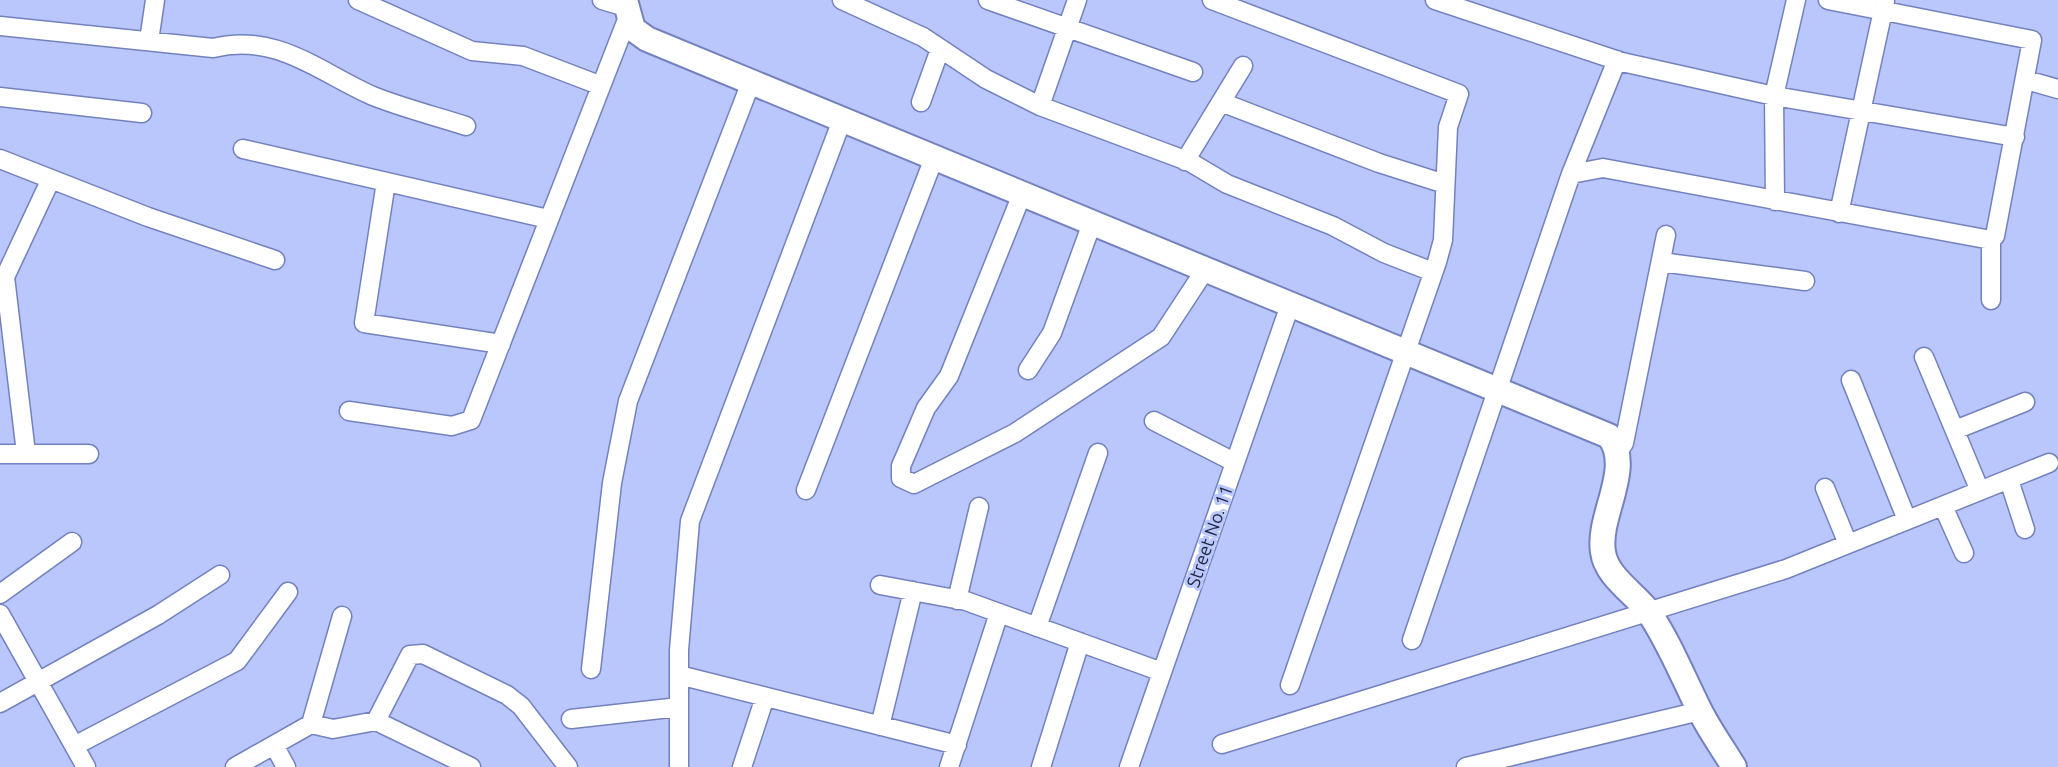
<svg xmlns="http://www.w3.org/2000/svg" width="2058" height="767" font-family="Ubuntu,sans-serif">
<style>
.lines{fill:none;stroke-linecap:round;stroke-linejoin:round}
.street-casing{stroke:#7382bf;stroke-width:21}
.secondary-casing{stroke:#7382bf;stroke-width:28}
.street{stroke:#fff;stroke-width:18}
.secondary{stroke:#fff;stroke-width:24}
.labels{text-anchor:middle;dominant-baseline:central;stroke-width:6;stroke-linejoin:round;paint-order:stroke}
.street-label{font-size:18px;fill:#1e243d;stroke:#b9c7fc}
</style>
<rect width="100%" height="100%" fill="#b9c7fc"/>
<g class="lines">
<defs>
<path id="street" d="M358 0 472 51 523 56 599 85
M602 0 626 7
M842 0 923 37 986 79 1040 106 1190 162 1227 184 1333 226 1384 253 1433 272
M988 0 1193 72
M1212 0 1459 94 1448 127 1443 240 1437 262 1290 685
M1435 0 1622 62 1774 96 2015 137
M0 26 213 48C277 32 320 73 373 96 403 108 435 116 466 126
M149 41 155 0
M2026 80 2058 89
M0 97 142 113
M921 102 940 49
M1221 102 1379 163 1445 184
M1040 106 1077 0
M243 149 548 219
M0 159 148 217 275 260
M1185 161 1243 66
M1571 174 1603 168 1991 240 1995 236 2032 40 1828 0
M386 182 364 323 501 344
M1022 194 949 376 926 408 901 466V478L914 484 1015 433 1161 337 1205 270
M1775 201 1774 96 1796 0
M1839 213 1885 1
M1661 262 1805 281
M1991 300V240
M1924 357 1980 491
M1028 370 1052 333 1092 223
M1851 380 1907 520
M349 411 452 426 471 420 628 17
M1154 421 1234 462
M1955 430 2025 402
M26 453 5 277 50 181
M1617 453 1624 443 1666 235
M0 454H89
M2009 480 2025 529
M1825 488 1848 544
M806 490 934 158
M1943 506 1964 553
M880 585 966 601 1162 672
M0 594 72 542
M957 600 979 507
M0 614 86 767
M1037 627 1098 453
M1412 640 1571 174 1617 60
M591 669 612 483 628 401 751 82
M679 675 957 745
M0 703 158 615 220 575
M571 719 679 707
M376 721 410 655 423 654 507 695 521 706 568 767
M311 724 333 729 376 721 471 767
M880 726 913 591
M1222 744 1786 569 2049 463
M274 745 286 767
M74 746 237 661 288 592
M235 767 311 724 342 616
M679 767V650L690 521 842 120
M742 767 765 697
M949 767 999 613
M1041 767 1080 642
M1129 767 1290 305
M1466 767 1700 711"/>
<path id="secondary" d="M625 0 633 29 647 39 1609 436C1634 468 1597 516 1603 552 1606 576 1634 593 1648 611 1668 640 1682 675 1698 707 1708 728 1722 747 1734 767"/>
</defs>
<use href="#street" class="street-casing"/>
<use href="#secondary" class="secondary-casing"/>
<use href="#street" class="street"/>
<use href="#secondary" class="secondary"/>
</g>
<g class="labels">
<g class="street-label">
<text transform="translate(1209 536) rotate(-71)">Street No. 11</text>
</g>
</g>
</svg>
